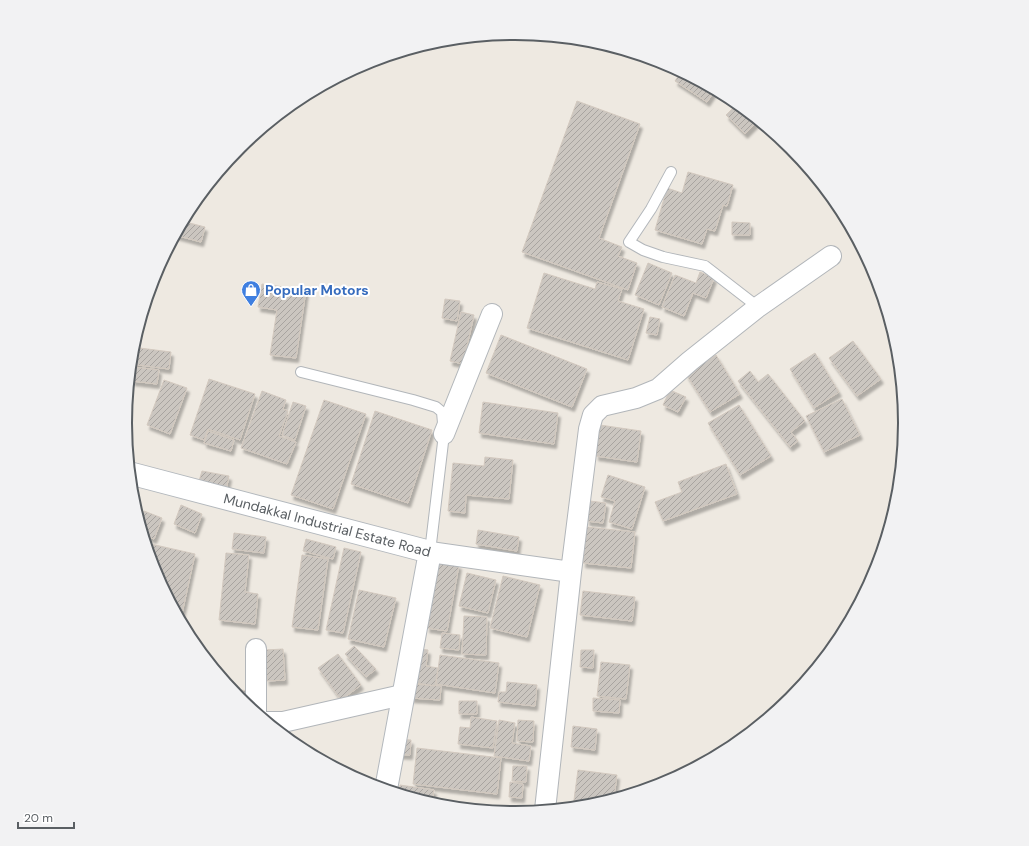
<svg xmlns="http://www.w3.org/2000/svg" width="1029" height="846" font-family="'DM Sans',sans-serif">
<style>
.building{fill:url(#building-hatch);stroke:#d3c9bf;filter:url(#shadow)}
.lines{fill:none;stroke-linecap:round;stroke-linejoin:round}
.lane-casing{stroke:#b2b6ba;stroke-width:12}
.street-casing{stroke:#b2b6ba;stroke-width:22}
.secondary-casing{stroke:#b3b8bd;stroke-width:24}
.lane{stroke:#fff;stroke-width:10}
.street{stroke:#fff;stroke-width:20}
.secondary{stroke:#fff;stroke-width:22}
.labels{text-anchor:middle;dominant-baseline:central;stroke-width:4;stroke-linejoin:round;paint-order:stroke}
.shop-label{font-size:14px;font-weight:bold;fill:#366cbe;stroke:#fff;text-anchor:start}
.street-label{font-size:14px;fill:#5a5f63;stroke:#fff}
.rim{fill:none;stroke:#5a5f63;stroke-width:2}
</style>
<defs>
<pattern id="building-hatch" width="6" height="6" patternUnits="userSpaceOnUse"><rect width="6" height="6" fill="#cbc6c0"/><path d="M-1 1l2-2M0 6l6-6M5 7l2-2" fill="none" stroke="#a8a4a0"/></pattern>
<filter id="shadow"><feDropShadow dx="2.5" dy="4.5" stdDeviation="1" flood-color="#0004"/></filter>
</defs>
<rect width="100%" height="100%" fill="#eee9e1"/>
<path class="building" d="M681 72 715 90 707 102 675 81Z
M577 101 640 124 599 238 622 247 618 256 637 263 628 290 522 252Z
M737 104 758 121 745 134 726 115Z
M688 172 733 185 727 206 723 205 715 231 707 229 702 244 655 230 667 188 682 193Z
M182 221 205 227 201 242 175 235Z
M732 222 750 223V235H732Z
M648 263 672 273 659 305 635 295Z
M700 272 714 278 706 298 693 293 684 316 662 307 675 275 696 283Z
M544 273 595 289 597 282 622 289 618 301 644 309 628 360 527 328Z
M262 284 306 290 296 358 270 355 277 310 258 307Z
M445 299 460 301 457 321 442 318Z
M461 312 474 315 463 364 450 361Z
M650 317 660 319 657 335 646 333Z
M501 335 587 369 572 407 486 373Z
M853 341 881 379 857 396 829 358Z
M132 347 171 352 169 369 130 364Z
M815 353 839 392 814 408 790 369Z
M716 355 740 394 710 412 686 374Z
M134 367 159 370 157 384 132 381Z
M750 371 758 382 768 374 805 421 791 432 798 441 790 447 738 381Z
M209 379 255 394 240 440 208 429 204 440 190 435Z
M164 380 187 388 170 434 147 425Z
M670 390 686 397 678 412 663 405Z
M262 391 286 400 283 409 288 411 279 436 296 442 287 464 241 448Z
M842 399 860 435 824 452 806 416Z
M324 400 366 414 333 509 291 495Z
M293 402 306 406 295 440 282 435Z
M483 402 558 413 554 444 479 433Z
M739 405 771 456 740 475 708 423Z
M375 411 432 430 408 503 351 484Z
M600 425 641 431 637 462 596 456Z
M208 431 234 440 231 451 204 443Z
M485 457 513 460 509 499 466 495 465 513 448 511 453 463 484 466Z
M726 464 737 494 663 521 655 502 682 492 678 482Z
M202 471 229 476 225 496 197 488Z
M608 475 645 487 632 529 609 522 615 501 601 497Z
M590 501 606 503 603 523 587 521Z
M181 505 202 514 195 533 174 524Z
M144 511 162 518 154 539 143 535 139 524Z
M587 527 635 532 631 568 583 563Z
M478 530 519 537 517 551 476 544Z
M234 533 266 537 264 553 232 549Z
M306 539 336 547 333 559 303 551Z
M151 544 195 554 181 618 178 617 154 572 149 555Z
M344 548 361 552 343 633 326 630Z
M226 553 249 555 245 592 258 594 255 624 219 620Z
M302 555 328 559 318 630 292 627Z
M439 562 459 565 447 631 427 628Z
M467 573 496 580 488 613 459 606Z
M503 576 540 585 527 637 490 628Z
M359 590 396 598 384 647 348 639Z
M583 591 635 597 632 621 580 615Z
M464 616 487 617 486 655 462 654Z
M442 633 460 635 459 650 440 648Z
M354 646 376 669 366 677 345 654Z
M414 648 428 650 426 666 438 668 435 686 409 682Z
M283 649 285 680 267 681 265 650Z
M581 650H594L593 668 580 667Z
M338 654 361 685 341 700 318 668Z
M440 655 499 663 495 693 436 684Z
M601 662 630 665 626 699 597 696Z
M507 682 537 685 535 706 498 702 499 692H506Z
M412 684 441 686 440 700 411 698Z
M240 690 250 691 247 706 240 700Z
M593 698 620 700 619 713 593 711Z
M459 701H477V714H459Z
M471 717 497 721 493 748 458 744 460 727 470 728Z
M499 720 515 723 512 743 531 746 529 761 494 756Z
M518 720 534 721 533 742 517 741Z
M573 726 597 729 595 750 571 747Z
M395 739 411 740 410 755 394 754Z
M417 748 501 758 497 794 413 784Z
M316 757H328V763Z
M513 766H527L526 782 512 781Z
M578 770 617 775 614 798 590 806 573 807Z
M510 782 523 784 522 798 509 797Z
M400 785 434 790 432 803 399 793Z"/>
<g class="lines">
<defs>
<path id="lane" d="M671 172 651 209 629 242 643 250 663 257 705 266 758 307
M301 372 413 400 436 407 442 412 444 434 430 552"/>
<path id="street" d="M444 434 492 314
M430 552 571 572
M256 649V713
M266 722H283L402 695
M545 810 571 572 589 429 593 415 602 406 636 398 658 389 690 361 758 307 831 256"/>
<g id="secondary">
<path id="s1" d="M129 473 430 552 386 789"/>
</g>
</defs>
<use href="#lane" class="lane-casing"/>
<use href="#street" class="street-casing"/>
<use href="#secondary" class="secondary-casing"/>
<use href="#lane" class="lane"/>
<use href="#street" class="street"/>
<use href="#secondary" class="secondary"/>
</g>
<defs>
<symbol id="shop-pin" viewBox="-11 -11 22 30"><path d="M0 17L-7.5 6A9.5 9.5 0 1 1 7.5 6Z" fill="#3f7fe0" stroke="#fff"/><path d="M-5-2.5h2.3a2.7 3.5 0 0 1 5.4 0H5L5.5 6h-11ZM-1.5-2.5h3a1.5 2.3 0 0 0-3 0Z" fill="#fff"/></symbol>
</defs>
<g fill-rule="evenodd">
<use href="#shop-pin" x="240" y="279" width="22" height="30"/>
</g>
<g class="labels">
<g class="shop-label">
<text x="265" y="290">Popular Motors</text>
</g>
<g class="street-label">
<text stroke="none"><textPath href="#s1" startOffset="205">Mundakkal Industrial Estate Road</textPath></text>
</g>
</g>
<path d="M0 0H1029V846H0ZM132 423a383 383 0 1 1 766 0a383 383 0 1 1-766 0Z" fill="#f2f2f3" fill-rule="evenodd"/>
<path class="rim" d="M132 423a383 383 0 1 1 766 0a383 383 0 1 1-766 0Z"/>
<path d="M18 822v6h56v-6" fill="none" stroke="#5a5f63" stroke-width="2"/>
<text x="24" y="822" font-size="12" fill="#5a5f63" stroke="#ffffff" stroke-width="3" paint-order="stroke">20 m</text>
</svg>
